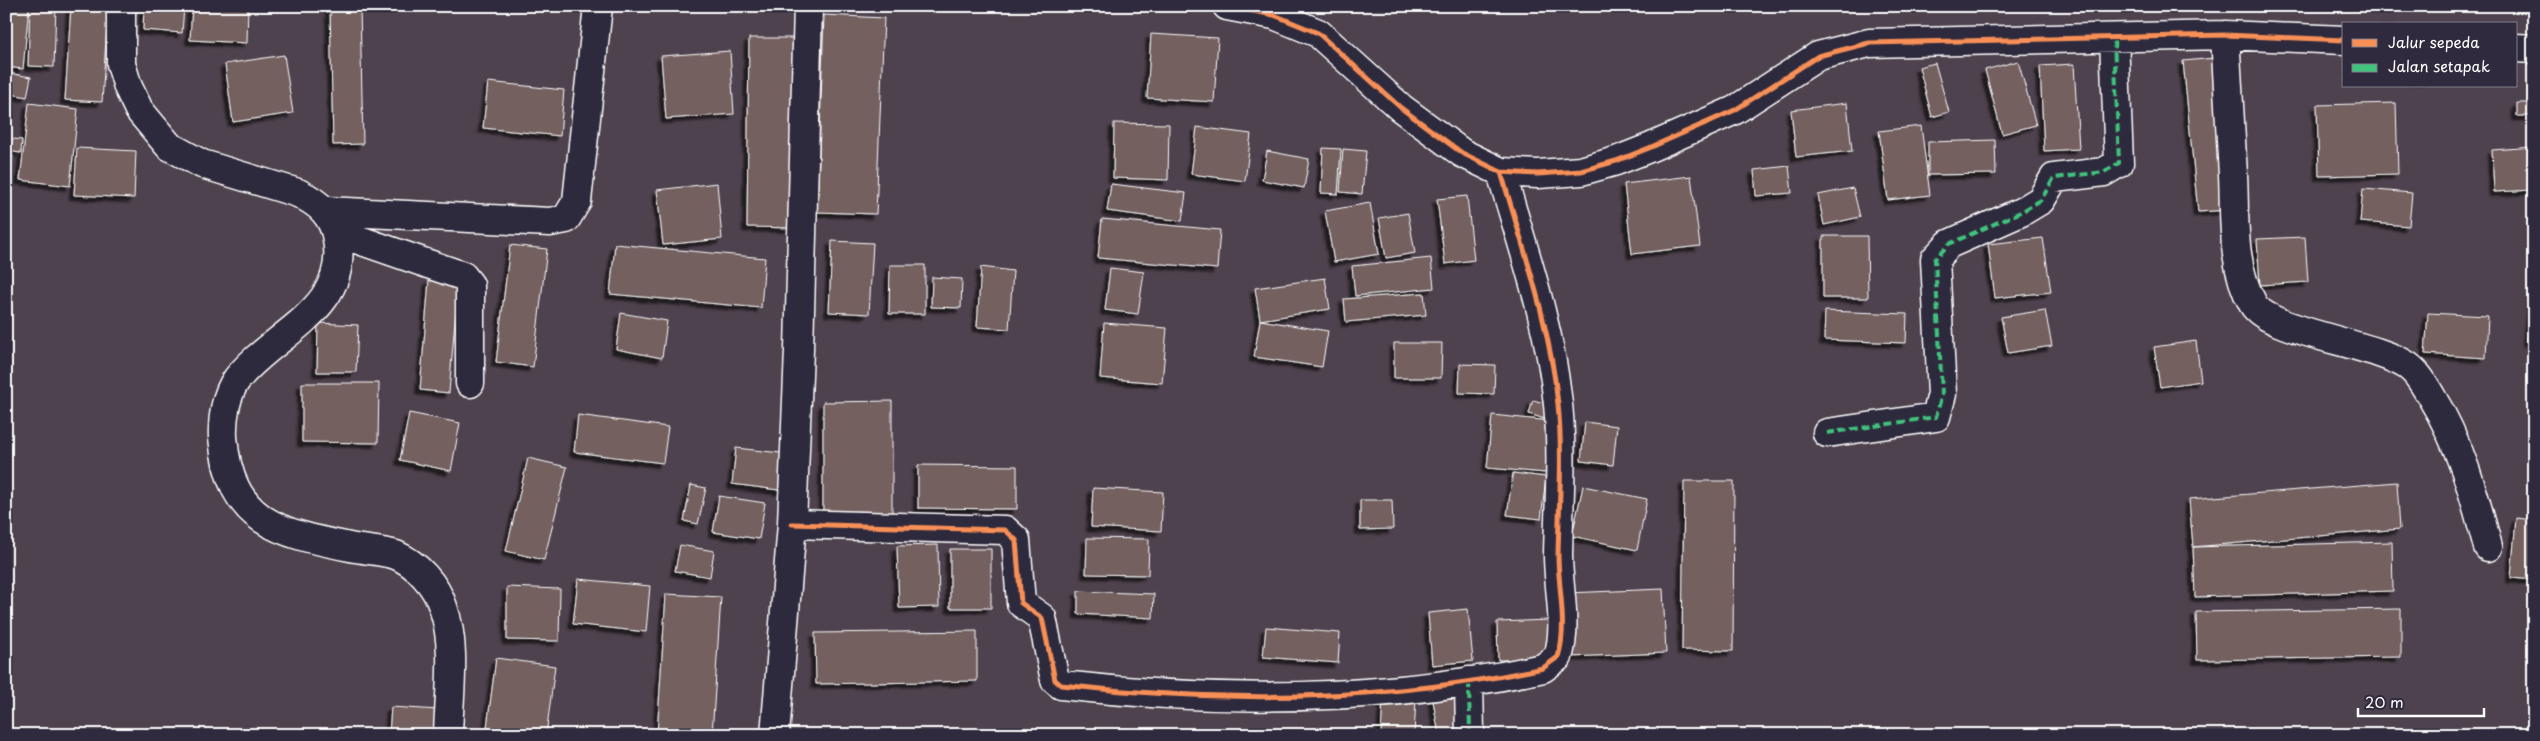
<svg xmlns="http://www.w3.org/2000/svg" width="2540" height="741" font-family="'Playpen Sans',sans-serif">
<style>
.built{fill:#4e424d;fill-rule:evenodd}
.building{fill:#746161;stroke:#fff;filter:url(#shadow)}
.lines{fill:none;stroke-linecap:round;stroke-linejoin:round}
.minor-casing{stroke:#fff;stroke-width:31}
.minor{stroke:#2f2a3d;stroke-width:28}
.quiet{stroke:#40c37c;stroke-width:4;stroke-dasharray:8 4;stroke-linecap:butt}
.cycleway-casing{stroke:#2f2a3d;stroke-width:8}
.cycleway{stroke:#f78f57;stroke-width:5}
</style>
<defs>
<filter id="shadow"><feDropShadow dx="-4.5" dy="4.5" stdDeviation="1" flood-color="#0009"/></filter>
</defs>
<rect width="100%" height="100%" fill="#3d3544"/>
<filter id="ink" filterUnits="userSpaceOnUse"><feTurbulence type="fractalNoise" baseFrequency=".02" numOctaves="2"/><feDisplacementMap in="SourceGraphic" scale="10" xChannelSelector="R" yChannelSelector="G"/><feConvolveMatrix kernelMatrix="1 2 1 2 8 2 1 2 1" color-interpolation-filters="sRGB"/></filter>
<g filter="url(#ink)">
<path class="built" d="M6 6H2534V735H6ZM2344 24H2516V86H2344Z"/>
<path class="building" d="M6 6H29L23 69 6 67Z
M30 6H56L54 67 28 66Z
M71 6 108 8 102 102 65 100Z
M144 6H184L182 33 143 30Z
M192 6H248L247 43 190 40Z
M330 6H360L363 144 333 145Z
M824 15 884 18 876 214 817 212Z
M1151 34 1218 38 1214 102 1147 98Z
M749 38H799L797 228 747 227Z
M730 51 734 114 666 119 661 56Z
M284 55 293 113 233 122 225 64Z
M2215 58 2229 210 2198 212 2183 61Z
M2018 61 2036 125 2002 134 1985 70Z
M1935 63 1949 112 1932 117 1919 67Z
M2074 64 2079 149 2044 151 2040 66Z
M8 73 31 77 27 97 6 93Z
M488 82 564 90 560 136 483 128Z
M29 103 78 109 70 186 20 180Z
M1847 103 1852 151 1796 157 1791 110Z
M2396 103 2398 174 2319 176 2317 105Z
M2517 103H2534V116H2517Z
M1114 123 1169 124 1168 180 1113 178Z
M1921 126 1930 195 1888 200 1879 131Z
M1197 127 1251 134 1245 181 1191 174Z
M6 138 22 140 21 153 6 151Z
M1995 140 1996 174 1928 175V142Z
M2534 147V190L2494 192 2492 150Z
M77 148 136 151 134 198 74 195Z
M1323 148 1341 149 1338 194 1321 193Z
M1343 149 1366 151 1362 194 1340 192Z
M1267 151 1309 159 1304 188 1262 180Z
M6 155H13L11 183H6Z
M1789 166 1792 193 1756 196 1754 170Z
M1691 176 1700 246 1632 254 1624 184Z
M717 183 722 239 663 245 657 190Z
M1111 184 1186 193 1182 221 1107 211Z
M1853 188 1860 217 1824 225 1818 195Z
M2363 189 2412 193 2409 226 2360 222Z
M1467 196 1474 260 1445 264 1437 199Z
M1370 203 1379 254 1334 262 1325 211Z
M1408 213 1415 253 1386 258 1379 218Z
M1102 219 1220 230 1217 269 1098 258Z
M1823 236H1867L1868 298H1823Z
M2305 237 2308 282 2260 285 2257 239Z
M2043 238 2051 292 1995 298 1988 244Z
M832 241 873 243 869 314 829 312Z
M615 244 765 258 761 308 610 294Z
M510 245 547 249 533 367 496 362Z
M1431 258 1434 288 1355 296 1352 266Z
M890 265H925V314H889Z
M981 267 1013 271 1009 329 977 327Z
M1110 268 1144 272 1138 314 1105 310Z
M932 277 962 279 961 308 931 307Z
M1325 278 1330 309 1260 320 1255 288Z
M429 280 458 283 449 393 420 390Z
M1424 293 1426 315 1346 322 1344 299Z
M2532 297H2534V342L2527 341Z
M2045 310 2052 346 2008 353 2001 317Z
M1825 311 1907 314 1906 343 1824 340Z
M621 313 667 321 662 358 616 349Z
M2428 313 2488 316 2486 358 2425 354Z
M1260 320 1328 331 1322 367 1254 357Z
M318 323 358 325 356 372H317Z
M1104 323 1167 328 1162 383 1100 378Z
M2196 341 2201 381 2160 387 2154 347Z
M1394 343H1442L1441 378H1394Z
M1460 364 1495 365 1494 394 1459 393Z
M302 383H379L378 443 302 442Z
M1533 400 1555 406 1551 421 1529 414Z
M892 401V515H823V402Z
M409 413 460 423 451 471 400 460Z
M578 415 668 427 663 463 574 452Z
M1492 415 1551 421 1546 473 1487 468Z
M1585 422 1617 426 1613 465 1581 461Z
M736 448 790 454 786 491 732 484Z
M528 458 567 467 544 560 506 551Z
M918 465 1017 466V509L918 508Z
M1513 473 1546 477 1541 519 1507 515Z
M1684 481H1734L1733 651 1682 650Z
M2397 482 2400 529 2193 547 2189 499Z
M691 485 706 488 698 524 684 521Z
M1583 486 1647 499 1637 550 1572 536Z
M1093 488 1163 492 1161 531 1091 527Z
M719 496 765 503 759 539 713 532Z
M1360 500H1392L1393 529 1360 530Z
M2516 518 2534 520V580L2511 578Z
M1087 538 1149 539 1148 575 1086 574Z
M2392 542 2393 591 2195 597 2193 547Z
M680 545 714 551 710 577 675 571Z
M938 545 939 607 899 608 897 546Z
M950 549H991V608H950Z
M578 579 650 586 646 632 573 624Z
M507 587 560 589 559 641 507 640Z
M1663 589 1666 653 1570 657 1567 593Z
M1078 591 1154 594 1153 618 1078 614Z
M666 594 721 597 712 735H657Z
M1468 609 1473 661 1432 665 1428 613Z
M2401 609V657L2197 660 2196 612Z
M1549 620 1550 659 1498 660 1497 622Z
M1266 627 1340 633 1338 663 1263 657Z
M977 631V681L816 684 815 633Z
M496 658 555 666 546 735H486Z
M1456 690 1464 733 1439 735 1432 695Z
M1383 698 1416 699 1414 735H1381Z
M391 707 439 710 437 735H389Z"/>
<g class="lines">
<defs>
<path id="minor" d="M121 6V64L128 87 139 110 169 146 202 164 298 193C319 203 333 215 337 239 350 310 273 333 237 379 226 394 222 418 223 437 230 525 281 533 355 548 368 550 384 551 396 555 417 564 436 585 443 607 457 646 449 694 448 735
M1227 6 1274 15 1318 33 1401 108 1462 153 1501 172 1538 174 1581 171 1616 161 1649 148 1735 110 1818 56 1869 43 2225 35 2344 40
M2225 35C2228 82 2230 128 2233 174 2235 216 2231 266 2253 304 2269 332 2374 343 2408 366 2418 373 2425 386 2431 396 2460 443 2474 494 2488 547
M2516 48 2534 49
M326 211 550 222 566 219 577 201 598 6
M336 232 463 276 470 285V383
M1827 433 1936 417 1942 394 1935 259 1949 244 2021 212 2041 200 2054 178 2104 172 2119 163 2114 38
M792 524 1005 530 1016 540 1021 603 1042 618 1055 680 1061 685C1221 703 1386 702 1543 668L1558 657C1568 625 1558 588 1558 555 1559 505 1563 454 1558 404 1550 325 1523 248 1501 172
M1469 681 1470 735
M775 735 792 524 799 350 808 6"/>
</defs>
<use href="#minor" class="minor-casing"/>
<use href="#minor" class="minor"/>
<path class="quiet" d="M1827 433 1936 417 1942 394 1935 259 1949 244 2021 212 2041 200 2054 178 2104 172 2119 163 2114 38
M1469 681 1470 735"/>
<defs>
<path id="cycleway" d="M1227 6 1274 15 1318 33 1401 108 1462 153 1501 172 1538 174 1581 171 1616 161 1649 148 1735 110 1818 56 1869 43 2225 35 2344 40
M792 524 1005 530 1016 540 1021 603 1042 618 1055 680 1061 685C1221 703 1386 702 1543 668L1558 657C1568 625 1558 588 1558 555 1559 505 1563 454 1558 404 1550 325 1523 248 1501 172"/>
</defs>
<use href="#cycleway" class="cycleway-casing"/>
<use href="#cycleway" class="cycleway"/>
</g>
</g>
<rect width="2540" height="741" fill="none" stroke="#2f2a3d" stroke-width="25"/>
<rect x="12" y="12" width="2515" height="716" fill="none" stroke="#fff" stroke-width="2" filter="url(#ink)"/>
<rect x="2342" y="22" width="175" height="65" fill="#2f2a3d" stroke="#827f8b"/>
<rect x="2352" y="39" width="25" height="8" fill="#f78f57" stroke="#827f8b"/>
<text x="2388" y="48" font-size="15" fill="#ffffff">Jalur sepeda</text>
<rect x="2352" y="64" width="25" height="8" fill="#40c37c" stroke="#827f8b"/>
<text x="2388" y="72" font-size="15" fill="#ffffff">Jalan setapak</text>
<path d="M2358 708v8h126v-8" fill="none" stroke="#ffffff" stroke-width="2.5"/>
<text x="2365" y="708" font-size="15" fill="#ffffff" stroke="#2f2a3d" stroke-width="4" paint-order="stroke">20 m</text>
</svg>
